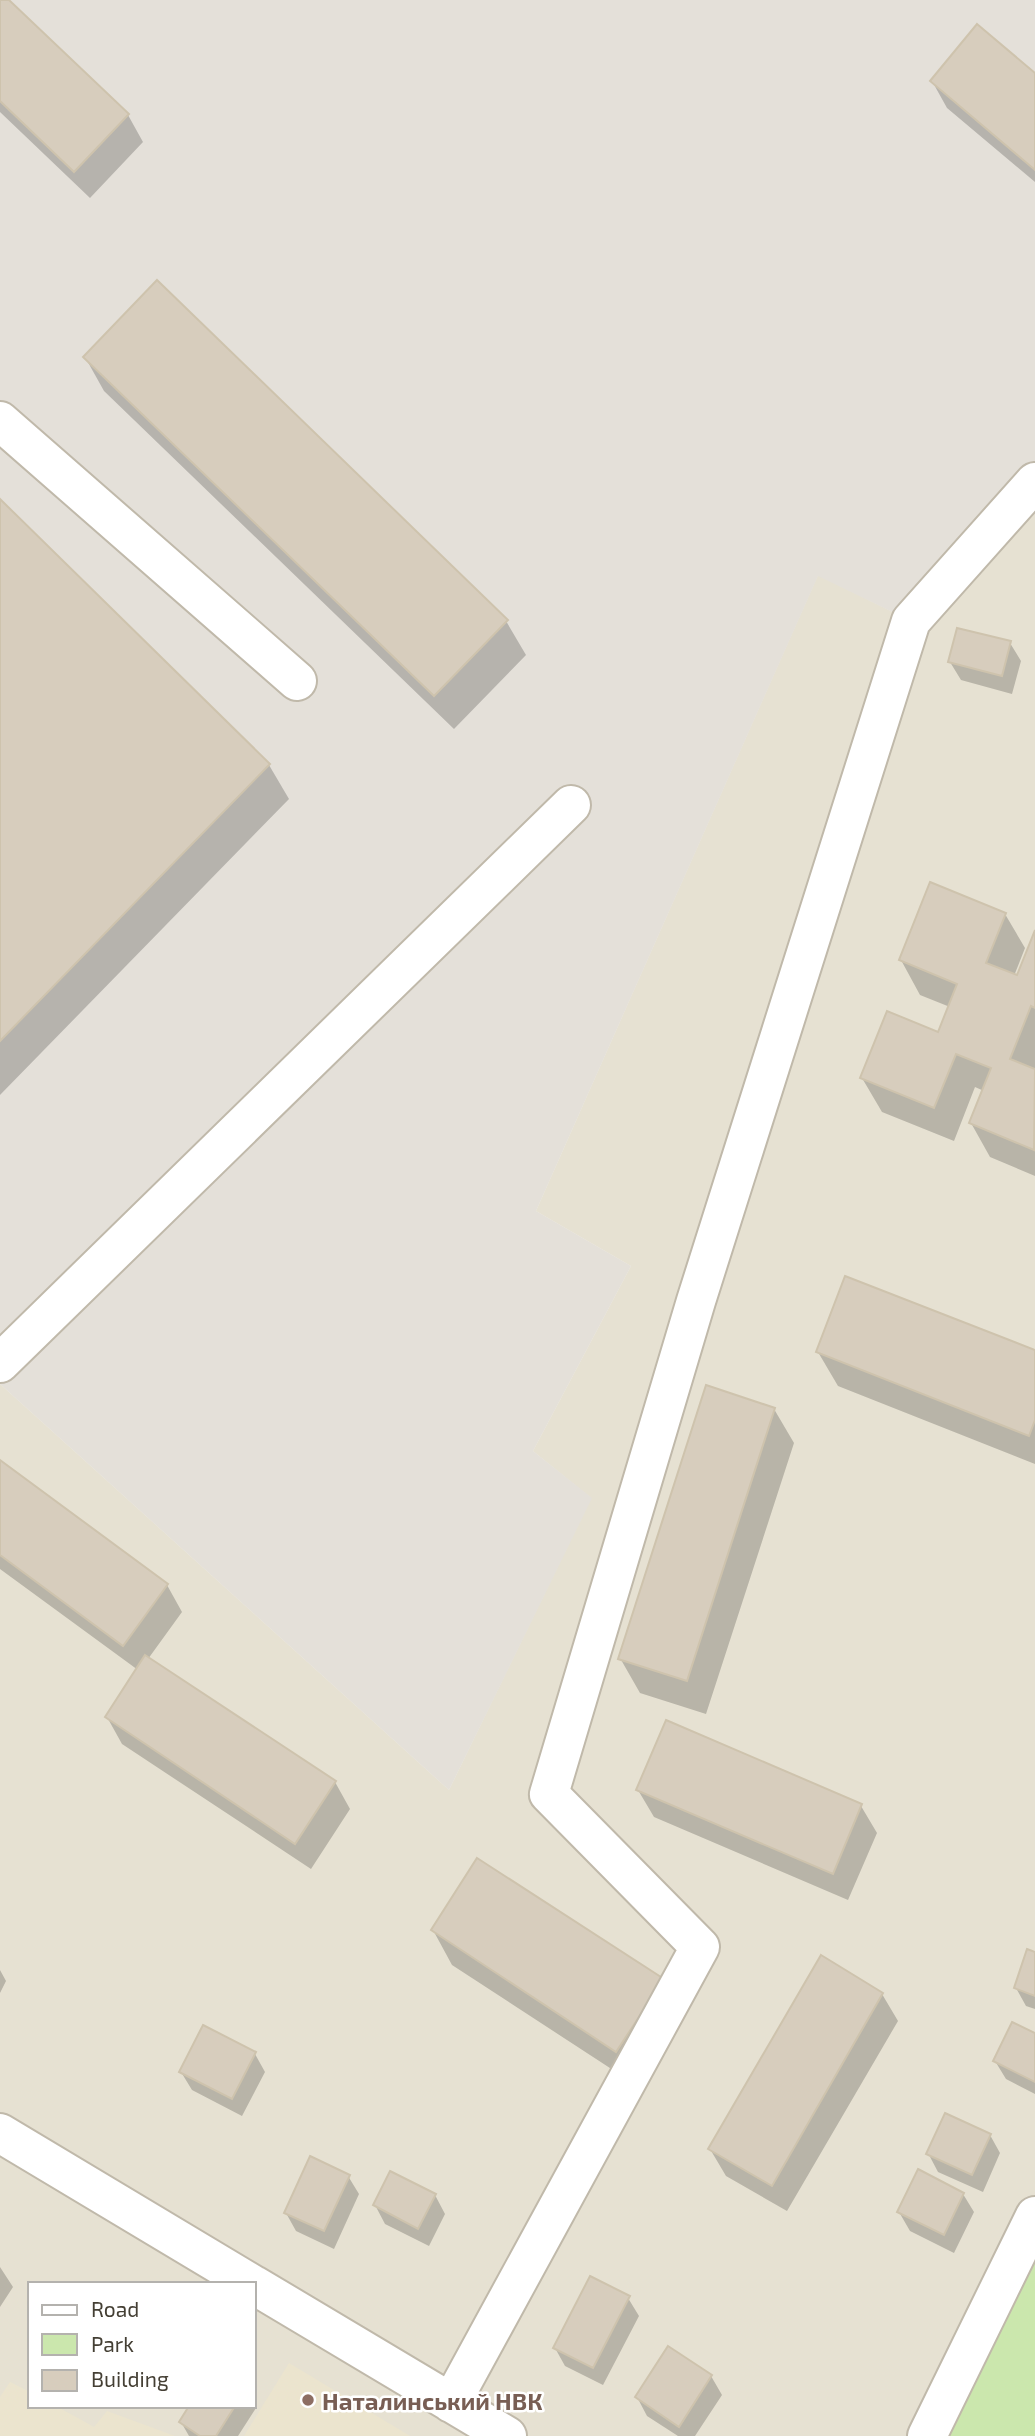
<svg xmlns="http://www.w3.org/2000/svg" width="1035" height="2436" font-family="'Exo 2',sans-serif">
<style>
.residential{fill:#e6e1d2;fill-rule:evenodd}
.industrial{fill:#e4e0d9}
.education{fill:#ebe4ce}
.green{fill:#cbe7ad}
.shadow{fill:#0003}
.building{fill:#d7cdbd;stroke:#cec3ad;stroke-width:2}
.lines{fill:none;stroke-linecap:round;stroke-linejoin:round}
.minor-casing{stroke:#c0b9aa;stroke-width:42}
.minor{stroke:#fff;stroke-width:38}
.education-dot{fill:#8d6e63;stroke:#fff;stroke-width:2.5}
.labels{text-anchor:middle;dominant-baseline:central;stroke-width:5;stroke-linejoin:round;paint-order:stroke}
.education-label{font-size:24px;font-weight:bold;fill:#785e54;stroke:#fff;text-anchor:start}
</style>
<rect width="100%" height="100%" fill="#f2eee4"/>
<path class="residential" d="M1035 482V2216L927 2436H0V1384L449 1790 591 1498 533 1451 631 1266 536 1211 818 575 911 621ZM30 2284H254V2406H30Z"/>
<path class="industrial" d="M0 0H1035V482L911 621 818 576 536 1211 631 1266 533 1451 592 1498 449 1790 0 1384Z"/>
<path class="education" d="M289 2363 410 2436H244Z
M10 2382 30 2392V2406H56L94 2427 107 2411 175 2436H0V2397Z"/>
<path class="green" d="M1035 2216V2436H927Z"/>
<path class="shadow" d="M0 0H7L128 115 143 142 90 198 0 112Z
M1035 75V182L947 108 932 81Z
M85 357 506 621 526 655 454 729 104 391Z
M0 501 269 765 289 799 0 1095Z
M1010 643 1021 661 1012 694 961 680 950 662Z
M1005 914 1025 948 1014 976 1018 977 1035 935V1176L990 1157 971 1123 984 1091 975 1087 954 1141 882 1112 862 1078 939 1034 950 1007 920 995 901 960Z
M818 1352H1035V1464L838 1386Z
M774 1409 794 1443 706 1714 640 1693 620 1658Z
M0 1462 167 1585 182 1612 148 1659 335 1782 350 1809 311 1869 122 1744 107 1717 138 1670 0 1569Z
M638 1790 861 1806 877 1833 848 1900 654 1817Z
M433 1930 662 1980 636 2085 452 1965Z
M1035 1954V2009L1026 2006 1016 1988Z
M0 1970 6 1981 0 1993Z
M882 1994 898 2021 787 2211 726 2176 710 2149Z
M1035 2035V2094L1006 2079 995 2061Z
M255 2054 265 2072 242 2116 192 2090 181 2072Z
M990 2135 1000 2153 983 2192 938 2172 928 2153Z
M348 2176 359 2194 334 2249 296 2231 286 2213Z
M963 2194 974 2212 954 2253 910 2231 899 2212Z
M435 2195 445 2214 429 2246 385 2224 375 2205Z
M0 2267 13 2287 0 2307Z
M628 2298 639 2316 603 2385 565 2366 555 2348Z
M711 2376 722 2395 695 2436H678L647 2416 637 2397Z
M254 2404 256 2408 238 2436H189L181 2422 191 2406H254Z"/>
<path class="building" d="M0 0H9L129 114 74 172 0 101Z
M977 24 1035 73V170L930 81Z
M157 280 508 620 434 696 83 357Z
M0 499 270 764 0 1041Z
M957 628 1011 641 1002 676 948 662Z
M930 882 1006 913 986 963 1017 975 1035 930V1008L1031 1006 1010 1059 1035 1069 1034 1150 969 1123 991 1068 956 1054 934 1108 860 1078 887 1011 938 1032 957 984 899 960Z
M845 1276 1035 1350V1420L1029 1436 816 1352Z
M706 1385 775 1408 687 1681 618 1659Z
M0 1460 168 1584 123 1646 0 1555Z
M145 1655 336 1781 295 1844 105 1717Z
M666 1720 862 1804 833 1874 636 1790Z
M477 1858 664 1979 616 2052 431 1930Z
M1027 1949 1035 1952V1996L1014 1988Z
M821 1955 883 1993 772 2186 708 2149Z
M1012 2022 1035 2033V2082L993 2061Z
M203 2025 256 2052 232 2099 179 2072Z
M945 2113 991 2134 972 2175 926 2154Z
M310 2156 350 2175 324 2231 284 2213Z
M918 2169 964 2193 944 2235 897 2212Z
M390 2171 436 2194 418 2229 373 2205Z
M590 2276 630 2296 593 2368 553 2348Z
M668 2346 712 2375 679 2427 635 2397Z
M189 2406H235L216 2436H200L179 2422Z"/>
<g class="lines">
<defs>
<path id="minor" d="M0 421 297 681
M0 1363 571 805
M0 2133 252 2284
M254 2285 507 2436
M451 2403 700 1947 549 1794 696 1301 911 621 1035 482
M927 2436 1035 2216"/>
</defs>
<use href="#minor" class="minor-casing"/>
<use href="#minor" class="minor"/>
</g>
<circle class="education-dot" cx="308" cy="2400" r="7"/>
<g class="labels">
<g class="education-label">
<text x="322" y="2400">Наталинський НВК</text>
</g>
</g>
<rect x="28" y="2282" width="228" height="126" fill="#ffffff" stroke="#b4b2ae" stroke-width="2"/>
<rect x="42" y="2305" width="35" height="10" fill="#ffffff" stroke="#b4b2ae" stroke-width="2"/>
<text x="91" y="2317" font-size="21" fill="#443f34">Road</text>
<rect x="42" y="2334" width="35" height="21" fill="#cbe7ad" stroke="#b4b2ae" stroke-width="2"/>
<text x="91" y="2352" font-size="21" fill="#443f34">Park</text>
<rect x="42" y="2370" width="35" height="21" fill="#d7cdbd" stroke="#b4b2ae" stroke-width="2"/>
<text x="91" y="2387" font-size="21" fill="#443f34">Building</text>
</svg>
